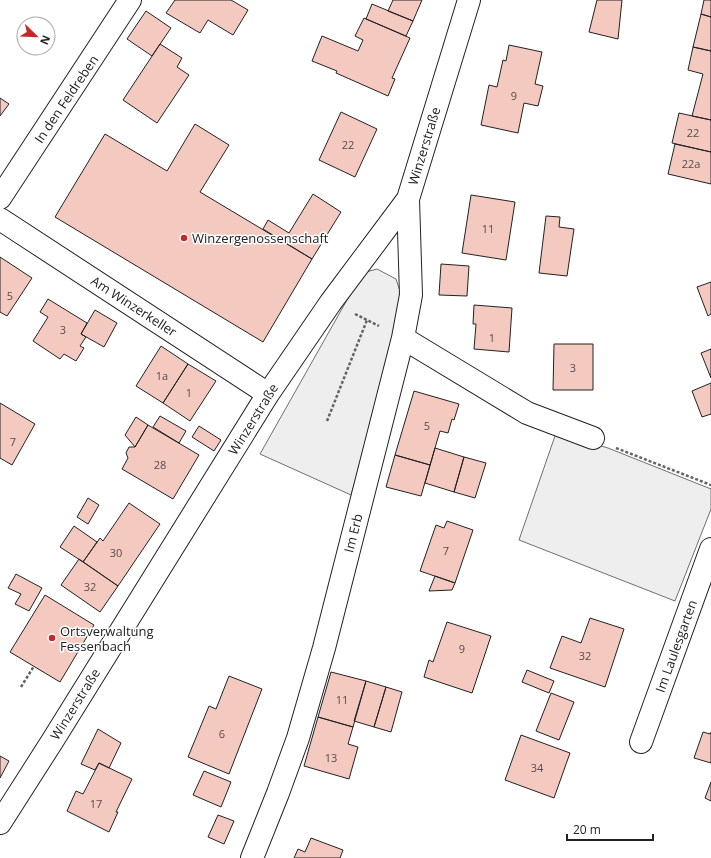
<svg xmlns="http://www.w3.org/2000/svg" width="711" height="858" font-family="'Open Sans',sans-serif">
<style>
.green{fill:#eee;stroke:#6f6f6f}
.building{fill:#f3c9c0;stroke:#222}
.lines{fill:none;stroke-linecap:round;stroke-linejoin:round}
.minor-casing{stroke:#222;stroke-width:24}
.path{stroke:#646464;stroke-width:2.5;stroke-dasharray:3 2;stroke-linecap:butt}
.minor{stroke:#fff;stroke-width:22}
.poi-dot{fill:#c62828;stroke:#fff;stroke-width:1.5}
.labels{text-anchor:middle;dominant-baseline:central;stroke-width:3;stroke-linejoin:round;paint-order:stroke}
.number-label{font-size:11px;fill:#564c4a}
.street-label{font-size:13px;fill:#222;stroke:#fff}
.poi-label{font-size:13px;fill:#222;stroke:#fff;text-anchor:start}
</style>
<rect width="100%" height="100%" fill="#fff"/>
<path class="green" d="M377 269 396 279 402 297 380 402 351 495 260 454 356 284 366 272Z
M556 433 608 448 711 489V509L675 601 519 540Z"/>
<path class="building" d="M175 0H231L248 10 233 35 208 20 200 33 166 13Z
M393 0H422L413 21 388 11Z
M597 0H622L618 39 589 32Z
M704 0H711V17L701 14Z
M372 4 413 21 406 36 366 19Z
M146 11 171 28 152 56 127 39Z
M701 14 711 17V51L693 47Z
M364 18 410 38 392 78 395 79 388 96 336 73 337 71 312 61 322 36 358 51 363 40 355 36Z
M160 44 182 58 177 67 189 75 157 123 123 100Z
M509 45 542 52 535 84 543 86 538 106 524 103 518 133 481 125 489 85 497 87 503 60 506 61Z
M693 47 711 51V120L692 116 703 74 688 70Z
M0 98 9 104 0 116Z
M341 112 377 129 355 177 319 160Z
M679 113 711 120V152L672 143Z
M195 124 229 145 200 192 312 259 263 342 55 217 105 134 167 171Z
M675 144 711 152V184L668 174Z
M313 194 341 212 312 259 263 229 268 220 289 233Z
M471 195 515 202 506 260 462 253Z
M546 216 560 217 559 227 574 229 567 276 539 273Z
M0 257 32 278 7 316 0 312Z
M441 264 469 266 467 296 439 295Z
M711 282V314L708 316 697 287Z
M48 299 87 323 81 334 86 337 80 346 84 348 76 361 64 354 60 359 33 341 48 317 40 312Z
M474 305 512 308 509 352 474 349 476 324H473Z
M95 310 117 323 104 347 81 334Z
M554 344H593V390H553Z
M161 346 188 364 163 403 136 386Z
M711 349V378L701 353Z
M188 364 216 381 190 421 163 403Z
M711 383V414L702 417 692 391Z
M414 391 459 404 454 420 452 419 448 433 440 431 430 465 395 455Z
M0 403 35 424 12 465 0 458Z
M160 416 186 431 179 443 153 427Z
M136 417 148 425 135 447 125 435Z
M148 425 199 455 173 499 122 469 128 458 126 453 129 447H135Z
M199 426 221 440 214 451 192 437Z
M435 448 464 457 454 492 425 483Z
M395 455 430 465 421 496 386 487Z
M464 457 486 463 475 498 454 492Z
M88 498 99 505 88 524 77 517Z
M129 503 160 524 118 586 83 562 100 538 103 541Z
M447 521 473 530 455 583 420 571 436 525 444 528Z
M74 526 97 542 83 562 60 547Z
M79 559 118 586 100 612 61 585Z
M16 574 42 588 29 611 15 604 21 594 8 588Z
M435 576 455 583 452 590 429 591Z
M45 595 94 625 60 682 10 652Z
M590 618 624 629 605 687 550 668 562 636 581 643Z
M447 622 491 636 472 693 424 677 429 660 433 662Z
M527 670 554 681 549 693 522 682Z
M331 672 366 681 353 727 318 717Z
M229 676 262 689 229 774 188 757 209 706 216 709Z
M366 681 386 687 374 727 354 721Z
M386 687 402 692 391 732 374 727Z
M551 693 574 702 559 740 536 731Z
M318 717 353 727 348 744 358 747 349 779 304 766Z
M98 729 121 743 109 768 99 763 95 770 81 764Z
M703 732 710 734 711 732V763L694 758Z
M521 735 570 753 554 798 505 780Z
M0 756 9 761 0 778Z
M99 763 132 779 116 812H118L109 832 67 811 76 791 83 794Z
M204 771 231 782 221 807 193 795Z
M711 782V801L705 798Z
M218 815 234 821 224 844 208 837Z
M311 838 343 850 340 858H294L298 849 305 852Z"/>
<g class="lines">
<defs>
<path id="minor" d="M0 198 130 0
M0 219 268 394
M403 338 527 413 593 438
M641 742 711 549
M0 823 53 740 268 394 331 302 408 199 469 0
M252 858 278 793 298 738 324 648 403 338 411 295 408 199"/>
</defs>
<use href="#minor" class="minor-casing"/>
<path class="path" d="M355 314 379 326
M327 421 367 320
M616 448 711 485
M21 687 34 666"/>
<use href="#minor" class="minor"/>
</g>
<g class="poi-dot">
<circle cx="184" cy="238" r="4"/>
<circle cx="52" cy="638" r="4"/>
</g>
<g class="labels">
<g class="number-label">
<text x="514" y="95">9</text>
<text x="693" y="132">22</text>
<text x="348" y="144">22</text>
<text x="691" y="163">22a</text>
<text x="488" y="228">11</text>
<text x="10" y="295">5</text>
<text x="63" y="329">3</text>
<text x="492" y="337">1</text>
<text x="573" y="367">3</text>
<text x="162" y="375">1a</text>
<text x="189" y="392">1</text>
<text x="427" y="425">5</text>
<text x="13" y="441">7</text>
<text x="160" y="464">28</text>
<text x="446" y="550">7</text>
<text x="116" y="552">30</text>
<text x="90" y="586">32</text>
<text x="462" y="648">9</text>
<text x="585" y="655">32</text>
<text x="342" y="699">11</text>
<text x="222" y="733">6</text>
<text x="331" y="757">13</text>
<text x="537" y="767">34</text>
<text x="96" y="803">17</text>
</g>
<g class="street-label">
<text transform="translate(66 99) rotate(-56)">In den Feldreben</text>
<text transform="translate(424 146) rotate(-73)">Winzerstraße</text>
<text transform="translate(134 306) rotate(33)">Am Winzerkeller</text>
<text transform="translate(253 419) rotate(-58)">Winzerstraße</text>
<text transform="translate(353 533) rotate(-76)">Im Erb</text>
<text transform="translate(676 646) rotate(-70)">Im Laulesgarten</text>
<text transform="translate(75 704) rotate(-58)">Winzerstraße</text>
</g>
<g class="poi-label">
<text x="192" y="238">Winzergenossenschaft</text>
<text x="60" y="631">Ortsverwaltung<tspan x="60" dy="15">Fessenbach</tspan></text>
</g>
</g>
<g transform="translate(36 36) rotate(113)"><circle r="19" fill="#ffffff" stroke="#a7a7a7"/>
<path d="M0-3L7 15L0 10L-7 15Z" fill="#c62828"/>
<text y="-6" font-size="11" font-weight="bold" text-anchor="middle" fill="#222222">N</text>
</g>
<path d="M567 834v6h86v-6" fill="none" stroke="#222222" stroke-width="2"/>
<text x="573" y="834" font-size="12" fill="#222222" stroke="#ffffff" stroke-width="3" paint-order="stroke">20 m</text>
</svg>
